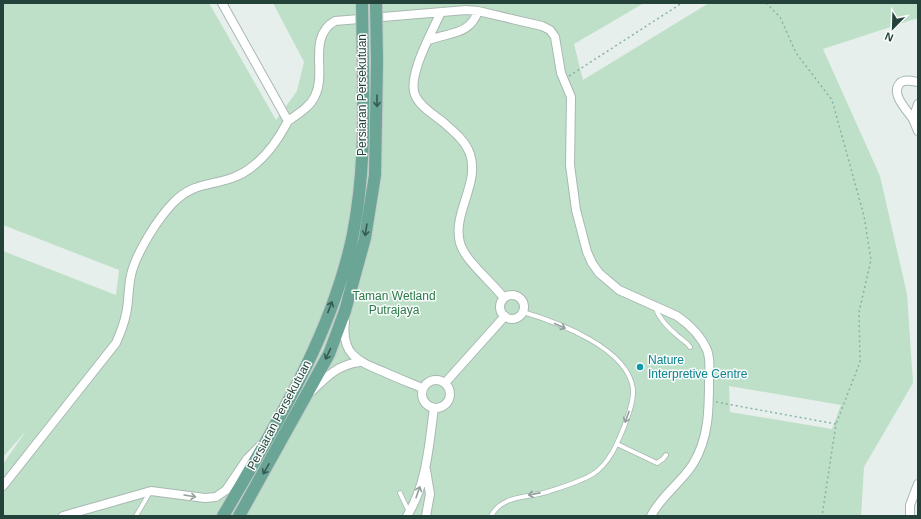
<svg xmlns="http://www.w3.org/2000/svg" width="921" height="519" font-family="Arial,sans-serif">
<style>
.green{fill:#bfe0c8;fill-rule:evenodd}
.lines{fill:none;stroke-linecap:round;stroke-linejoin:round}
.service-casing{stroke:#a8b8b2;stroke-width:5.5}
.minor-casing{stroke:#a8b8b2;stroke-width:10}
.primary-casing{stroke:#c2cac8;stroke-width:14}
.path{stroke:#86b3a5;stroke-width:1.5;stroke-dasharray:2 3;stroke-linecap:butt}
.service{stroke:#fff;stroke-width:4}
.minor{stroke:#fff;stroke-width:8}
.primary{stroke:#6aa596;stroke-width:12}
.primary-bridge-casing{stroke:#c2cac8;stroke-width:14;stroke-linecap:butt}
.primary-bridge{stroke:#6aa596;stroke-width:12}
.oneway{stroke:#365b51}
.oneway2{stroke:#92a09c}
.culture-dot{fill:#0f9aa8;stroke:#f7fbf9;stroke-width:1.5}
.labels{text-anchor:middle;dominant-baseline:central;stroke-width:3;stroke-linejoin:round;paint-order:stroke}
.street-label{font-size:12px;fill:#24423a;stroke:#f7fbf9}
.park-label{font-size:12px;fill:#2d7a4b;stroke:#f7fbf9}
.culture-label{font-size:12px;fill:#0d838f;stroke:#f7fbf9;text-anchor:start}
</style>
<rect width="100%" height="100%" fill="#e6efeb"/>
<path class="green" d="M3 3H209L276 120 297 91 304 62 273 3H644L574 44 583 80 709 3H918V18L823 49 880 176 907 294 913 383 864 467 861 516H3V464L26 431 3 457V251L116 295 119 270 3 225ZM729 386 841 405 832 429 730 412Z"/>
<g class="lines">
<defs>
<path id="service" d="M655 307C659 319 669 329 679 337 683 341 687 342 690 347
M617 444 657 463 663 459 666 455
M400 493 409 512
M136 516 150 492
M491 516C502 495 527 498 547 492 562 487 580 482 593 474 609 464 617 444 624 427 628 415 634 402 633 389 628 348 557 322 523 312"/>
<path id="minor" d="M222 3 288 121C298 114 310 107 315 96 327 72 307 37 335 21L466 10 478 11 542 26 550 30 555 37 561 73 571 97 570 165 576 210 587 252 592 263 599 273 619 290 677 316C690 325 701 336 707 350 711 360 709 370 709 381 709 409 709 438 693 464 681 483 661 496 651 516
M441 12C433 30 405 79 416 97 421 107 434 115 443 122 453 131 465 140 470 154 480 184 452 213 460 243 465 261 492 282 504 298
M429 40C450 32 470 35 478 11
M918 104 913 119 918 131
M913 119C907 110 890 94 900 83 905 79 912 81 918 82
M500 307a12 12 0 1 1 24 0a12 12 0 1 1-24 0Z
M345 322C341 355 358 361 384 372 397 378 410 383 422 388
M422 394a14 14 0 1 1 28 0a14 14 0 1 1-28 0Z
M445 383 505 316
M312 391C326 377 339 364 360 362
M426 470 430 494 426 516
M3 486 116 343C120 334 124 324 126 314 129 301 128 288 131 275 136 253 158 218 174 202 193 183 209 186 232 178 257 169 276 144 288 121
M63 516 151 491 205 498 216 497 226 490 247 459 261 445
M407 516C427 484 429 444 434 408
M910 516V505L918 484"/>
<path id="primary" d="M223 516C274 428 332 336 353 234 364 178 364 122 363 65
M239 516 329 354 345 311 365 238 375 175 377 62"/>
</defs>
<use href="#service" class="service-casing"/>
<use href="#minor" class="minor-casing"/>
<use href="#primary" class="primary-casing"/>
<path class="path" d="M766 3 780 17 796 53 832 100 864 216 871 260 859 312 860 362 836 424
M569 76 682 3
M716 402 836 424 822 516"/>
<use href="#service" class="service"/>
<use href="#minor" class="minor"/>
<use href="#primary" class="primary"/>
<defs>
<path id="primary-bridge" d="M362 3 363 65
M376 3 377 62"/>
</defs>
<use href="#primary-bridge" class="primary-bridge-casing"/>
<use href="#primary-bridge" class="primary-bridge"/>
</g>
<defs><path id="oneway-shaft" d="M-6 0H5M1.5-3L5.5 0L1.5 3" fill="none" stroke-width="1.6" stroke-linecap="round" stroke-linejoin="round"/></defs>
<g class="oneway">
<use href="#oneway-shaft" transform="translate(377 101) rotate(90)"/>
<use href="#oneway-shaft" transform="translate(366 230) rotate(99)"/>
<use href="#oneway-shaft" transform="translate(330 307) rotate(-69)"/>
<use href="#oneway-shaft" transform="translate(328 354) rotate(115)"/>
<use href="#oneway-shaft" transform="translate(266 469) rotate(120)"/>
</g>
<g class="oneway2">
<use href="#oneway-shaft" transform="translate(560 326) rotate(24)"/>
<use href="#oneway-shaft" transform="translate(627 417) rotate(110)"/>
<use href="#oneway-shaft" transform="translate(418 492) rotate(-71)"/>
<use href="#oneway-shaft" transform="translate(534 494) rotate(169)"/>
<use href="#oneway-shaft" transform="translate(190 496) rotate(9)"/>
</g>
<circle class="culture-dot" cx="640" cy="367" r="4"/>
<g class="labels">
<g class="street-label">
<text transform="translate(362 95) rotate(-90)">Persiaran Persekutuan</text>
<text transform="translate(279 415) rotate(-62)">Persiaran Persekutuan</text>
</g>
<g class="park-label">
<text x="394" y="296">Taman Wetland<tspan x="394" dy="14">Putrajaya</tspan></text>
</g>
<g class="culture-label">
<text x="648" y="360">Nature<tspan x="648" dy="14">Interpretive Centre</tspan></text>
</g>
</g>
<rect width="921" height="519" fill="none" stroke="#24423a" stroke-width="8"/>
<g transform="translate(893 28) rotate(203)" stroke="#f7fbf9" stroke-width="3" paint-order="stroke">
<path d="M0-3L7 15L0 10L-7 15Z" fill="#24423a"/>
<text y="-6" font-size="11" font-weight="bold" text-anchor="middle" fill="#24423a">N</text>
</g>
</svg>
